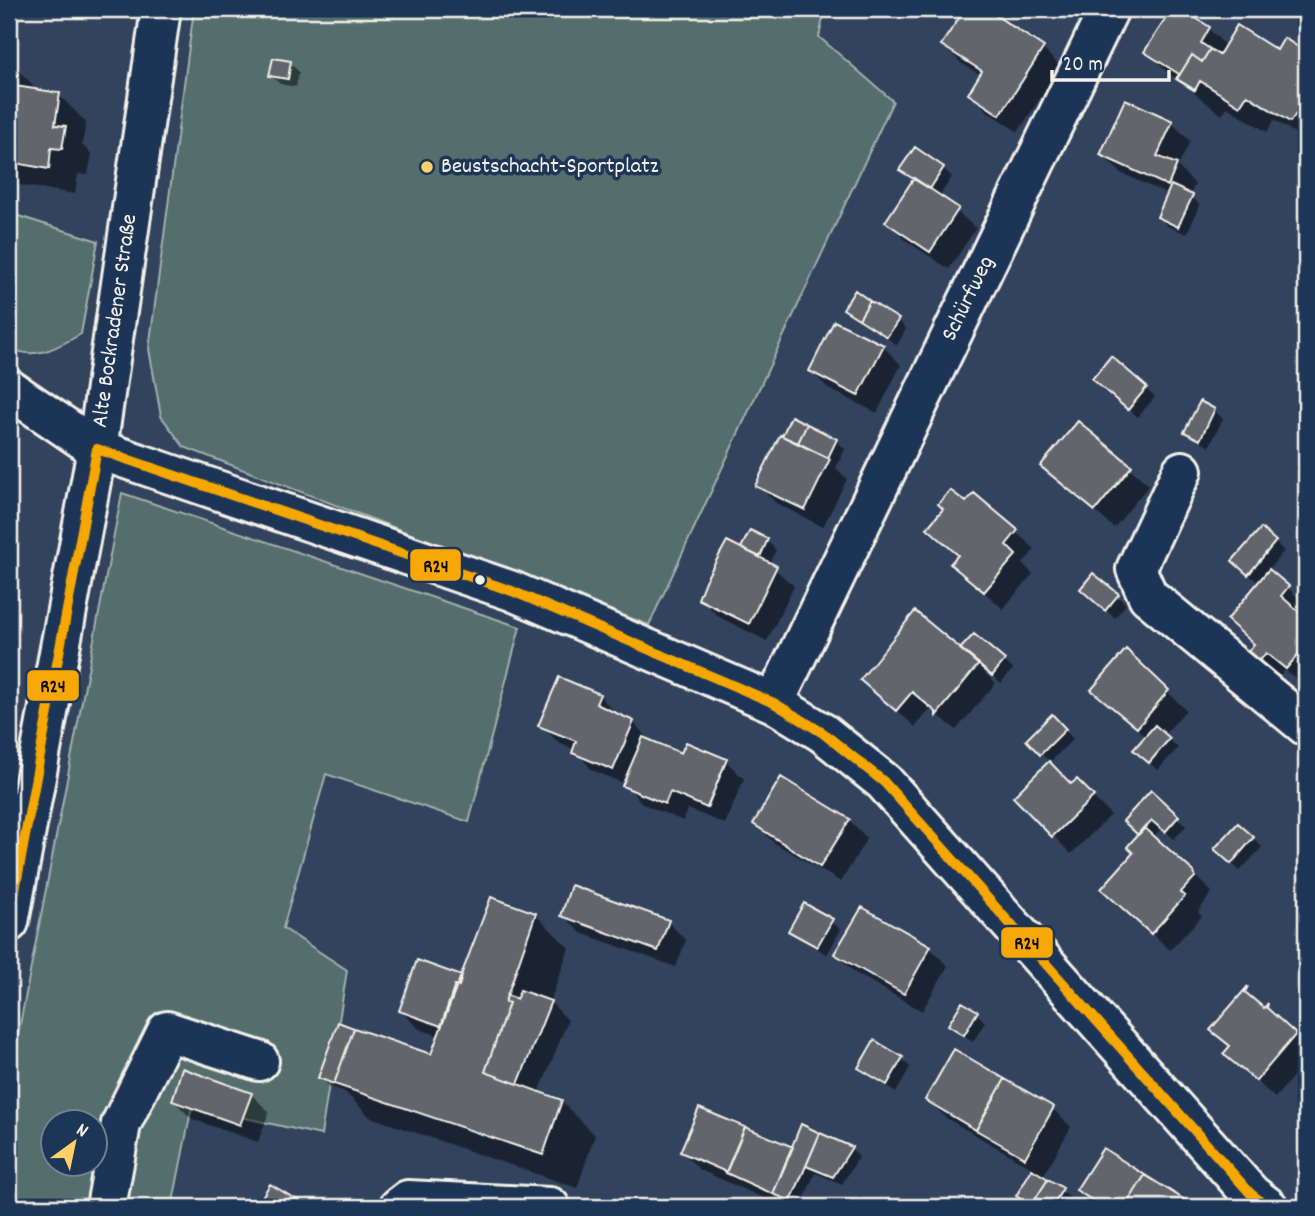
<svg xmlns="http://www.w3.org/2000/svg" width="1315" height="1216" font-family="Dekko,sans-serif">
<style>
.green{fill:#526e6d;stroke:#a3b0aa;stroke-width:2;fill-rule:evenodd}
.shadow{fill:#0007}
.building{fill:#64656d;stroke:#f4f1e8;stroke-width:2}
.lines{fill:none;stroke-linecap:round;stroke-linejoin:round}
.minor-casing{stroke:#f4f1e8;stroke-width:44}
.tertiary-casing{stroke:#f4f1e8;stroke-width:44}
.minor{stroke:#1d3557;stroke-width:38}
.tertiary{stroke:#1d3557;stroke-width:38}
.bus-1-casing{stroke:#1d3557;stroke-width:16}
.bus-1{stroke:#f7a806;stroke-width:10}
.poi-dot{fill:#ffd166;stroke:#1d3557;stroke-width:2.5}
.bus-dot{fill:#f4f1e8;stroke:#1d3557;stroke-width:2.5}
.labels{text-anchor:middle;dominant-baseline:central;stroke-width:7;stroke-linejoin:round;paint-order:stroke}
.poi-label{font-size:23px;fill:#f4f1e8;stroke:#1d3557;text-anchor:start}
.street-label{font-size:23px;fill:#f4f1e8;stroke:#1d3557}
.line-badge{stroke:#1d3557;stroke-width:2.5}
.pale-badge-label{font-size:19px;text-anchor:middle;font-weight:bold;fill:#111}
</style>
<rect width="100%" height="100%" fill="#32435e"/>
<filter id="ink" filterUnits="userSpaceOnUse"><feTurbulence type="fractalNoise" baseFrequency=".0143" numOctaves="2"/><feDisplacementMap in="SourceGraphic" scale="14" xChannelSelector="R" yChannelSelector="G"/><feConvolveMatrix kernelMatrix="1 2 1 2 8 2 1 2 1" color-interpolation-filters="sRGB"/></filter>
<g filter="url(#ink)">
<path class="green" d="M194 9H825L819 37 893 101 649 625 184 447 161 416 149 349Z
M9 213 98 241 81 334C58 347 34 362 9 347Z
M122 493 520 627 469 822 326 774 283 928 347 970 321 1135 192 1106 172 1207H9V1082ZM52 1122H94V1164H52Z"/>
<path class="shadow" d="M967 9H1012L1003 22 1043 49 1061 67 1018 132 988 112 970 94 982 76 961 63 943 45Z
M1043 9H1058L1054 16Z
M1174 9 1209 29 1226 46 1277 53 1285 40 1306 54V140L1274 120 1267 132 1227 107 1222 115 1165 70 1147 52Z
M9 61 33 85 32 91 59 95 86 122 82 145 92 154 88 175 78 174 75 194 19 185 9 175Z
M290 63 299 72 296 87 280 84 271 75Z
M1172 123 1190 141 1178 167 1195 184 1190 195 1200 205 1187 234 1167 226 1159 217 1169 195 1121 173 1102 155Z
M943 168 952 177 939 197 976 228 949 269 905 240 887 222 914 181 902 170Z
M845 308 898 320 906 329 897 345Z
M883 346 901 365 877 413 829 389 811 371Z
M1111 359 1155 397 1138 417 1103 388Z
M1214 410 1223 419 1209 447 1186 431Z
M792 419 836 440 845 449 836 468 847 479 823 527 776 503 758 485Z
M1078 423 1149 485 1114 528 1043 465Z
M974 496 1035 549 1023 564 1033 574 1003 609 953 564 959 556 929 528 966 505Z
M750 533 767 541 776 550 769 564 794 586 767 641 719 617 701 599 748 553 743 547Z
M1275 542 1284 551 1268 570 1306 605 1299 613 1306 620 1305 686 1285 670 1277 680 1248 654 1255 645 1229 620 1259 583 1243 570Z
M1094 576 1126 604 1115 618 1091 597Z
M961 651 1004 661 1013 669 1001 683 987 671 985 673 996 683 956 730 931 709 915 727 863 680Z
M1126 651 1186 710 1164 735 1178 748 1158 770 1144 758 1146 737 1093 689Z
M599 695 617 715 633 722 651 742 682 755 726 761 744 779 725 824 688 809 683 821 643 804 625 784 592 770 575 750 559 743 541 725Z
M1052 716 1073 739 1050 762 1028 740Z
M1077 781 1111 815 1071 854 1016 797 1071 786Z
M1151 792 1186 826 1174 839 1162 828 1153 837 1212 892 1198 912 1202 916 1170 950 1122 907Z
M849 820 867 838 841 882 773 842 755 824Z
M1253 838 1262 847 1240 871 1226 858Z
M1306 864V880L1299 872Z
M805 905 841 929 827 955 790 930Z
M862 909 930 948 948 966 922 1011 854 972 836 954Z
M535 914 569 948 550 1002 568 1020 539 1093 561 1101 595 1135 577 1188 370 1117 345 1092 329 1086 320 1078 432 1056 440 1036 419 1029 401 1011 462 977Z
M563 915 668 922 686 940 676 967 581 933Z
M976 1013 985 1022 973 1042 951 1025Z
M1212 1030 1295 1035 1306 1046V1061L1275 1098 1226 1054 1231 1048Z
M955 1052 1053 1109 1071 1127 1042 1178 1071 1198 1065 1207 1026 1205 1018 1196 1034 1169 946 1118 928 1100Z
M902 1059 910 1067 896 1093 860 1068Z
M251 1094 269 1112 258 1142 192 1119 174 1101Z
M700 1110 792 1149 801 1126 851 1148 859 1157 842 1184 815 1173 801 1207H784L700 1170 682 1152Z
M1078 1190 1187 1203 1191 1207H1096Z"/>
<path class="building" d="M965 9H986L1044 47 1000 115 968 94 982 71 941 45Z
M1172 9H1181L1210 27 1201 43 1210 49 1202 62 1192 55 1177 79 1195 91 1176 79 1179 74 1144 52Z
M1237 25 1277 50 1284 38 1306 52V101L1290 122 1247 95 1240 106 1200 81 1195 90 1177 79 1192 55 1202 62 1210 49 1219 55Z
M273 58 291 61 288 79 269 76Z
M9 85 60 93 55 125 66 126 62 149 51 148 49 169 9 162Z
M1125 99 1173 121 1157 156 1177 164 1168 186 1100 155Z
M915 147 944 167 930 189 899 170Z
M914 178 959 208 930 252 885 222Z
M1171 185 1193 195 1178 227 1157 217Z
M855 290 870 301 859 319 843 309Z
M870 301 899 319 887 337 859 319Z
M834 321 884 345 858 396 809 371Z
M1111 356 1147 387 1128 410 1092 379Z
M1200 401 1215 409 1200 440 1184 432Z
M791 416 807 424 798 443 782 436Z
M1078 421 1132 466 1095 511 1040 466Z
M807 424 837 439 828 458 798 443Z
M780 435 830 459 805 510 755 486Z
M950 490 966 502 974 493 1018 530 1006 545 1016 555 984 592 950 564 958 555 927 528 943 509 938 504Z
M1261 528 1276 541 1248 575 1232 561Z
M750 530 768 539 760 557 741 548Z
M727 541 777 566 749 624 698 599 705 581Z
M1269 569 1289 586 1281 596 1306 618V645L1286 669 1266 653 1258 663 1246 654 1254 644 1227 620Z
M1093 573 1119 594 1105 611 1080 589Z
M915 611 979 664 936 716V712L912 692 896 711 860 680Z
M974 634 1005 660 992 676 960 649Z
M1126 649 1169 690 1137 728 1091 690Z
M559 677 600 694 596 704 634 721 613 770 572 753 576 741 538 726Z
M1052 714 1066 729 1040 755 1026 740Z
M1155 725 1170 738 1149 763 1133 750Z
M643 737 681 753 686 742 727 759 707 808 670 792 665 804 622 786Z
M1049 761 1071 784 1077 779 1094 796 1052 837 1013 797Z
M781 777 850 819 820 867 753 824Z
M1151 790 1179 816 1165 832 1152 821 1138 835 1123 821Z
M1238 823 1254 837 1231 864 1214 849Z
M1144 827 1194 872 1195 877 1180 893 1185 896 1151 934 1101 889 1133 853 1127 847Z
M571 885 669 920 658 951 561 916Z
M491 897 536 913 505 1002 509 1003 485 1072 562 1100 543 1155 334 1084 354 1028 431 1054Z
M804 903 833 919 817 947 788 931Z
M862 907 931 946 904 994 834 954Z
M417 960 462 976 459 986 455 985 441 1026 399 1011Z
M1248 986 1245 992 1264 1008 1268 1003 1267 1008 1296 1034 1256 1081 1223 1054 1230 1046 1210 1030Z
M520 990 551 1001 518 1084 485 1072 509 1003 505 1002 507 995 517 999Z
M962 1002 978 1011 964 1035 948 1025Z
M338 1022 354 1028 334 1084 318 1078Z
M874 1040 903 1057 887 1085 858 1068Z
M954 1049 1005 1079 976 1130 925 1100Z
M182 1068 252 1093 240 1125 172 1101Z
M1005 1079 1054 1107 1025 1158 976 1130Z
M699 1108 745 1127 726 1172 680 1152Z
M801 1124 820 1133 791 1201 773 1194Z
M745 1127 793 1147 773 1194 726 1173Z
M820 1133 852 1147 833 1177 806 1166Z
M1103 1148 1145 1175 1125 1207H1103L1076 1190Z
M1032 1169 1048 1179 1031 1206 1016 1196Z
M1145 1175 1188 1202 1185 1207H1125Z
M1048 1179 1063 1188 1052 1207H1033L1031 1206Z
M270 1184 309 1207H256Z"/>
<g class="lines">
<defs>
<path id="minor" d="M9 389 97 449 512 591 774 703 823 733 884 782 1251 1194 1268 1207
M1182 471 1136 569 1148 596 1306 726
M774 703 1109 9
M106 1207 121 1124 167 1031 259 1061
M399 1207 408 1200 550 1207"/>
<path id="tertiary" d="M9 922 97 449 161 9"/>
</defs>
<use href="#minor" class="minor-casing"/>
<use href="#tertiary" class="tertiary-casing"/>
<use href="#minor" class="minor"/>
<use href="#tertiary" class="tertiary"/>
<defs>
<path id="bus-1" d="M97 449 512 591 774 703 823 733 884 782 1251 1194 1268 1207
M9 922 97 449"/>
</defs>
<use href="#bus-1" class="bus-1-casing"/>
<use href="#bus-1" class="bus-1"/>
</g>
</g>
<circle class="poi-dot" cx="427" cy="167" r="7"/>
<circle class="bus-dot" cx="480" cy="580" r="6"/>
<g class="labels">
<g class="poi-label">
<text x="441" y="167">Beustschacht-Sportplatz</text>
</g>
<g class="street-label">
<text transform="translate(969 299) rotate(-64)">Schürfweg</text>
<text transform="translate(116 321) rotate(-82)">Alte Bockradener Straße</text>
</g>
</g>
<g class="line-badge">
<rect x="409" y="548" width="53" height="34" rx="7" fill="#f7a806"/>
<rect x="26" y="669" width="54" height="33" rx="7" fill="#f7a806"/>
<rect x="1000" y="926" width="54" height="33" rx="7" fill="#f7a806"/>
</g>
<g class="pale-badge-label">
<text x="436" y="572">R24</text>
<text x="53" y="692">R24</text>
<text x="1027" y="949">R24</text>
</g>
<rect width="1315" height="1216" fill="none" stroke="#1d3557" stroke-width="35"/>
<rect x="18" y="18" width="1280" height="1181" fill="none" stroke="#f4f1e8" stroke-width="2.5" filter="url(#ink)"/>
<g transform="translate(74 1143) rotate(33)"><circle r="33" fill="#1d3557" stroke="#738091" stroke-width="2"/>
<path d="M0-5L12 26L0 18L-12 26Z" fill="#ffd166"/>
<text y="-10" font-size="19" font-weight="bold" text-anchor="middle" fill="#f4f1e8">N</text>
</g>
<path d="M1052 70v10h117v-10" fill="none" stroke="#f4f1e8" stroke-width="3.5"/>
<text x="1063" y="70" font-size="21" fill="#f4f1e8" stroke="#1d3557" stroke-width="5" paint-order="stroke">20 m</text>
</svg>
